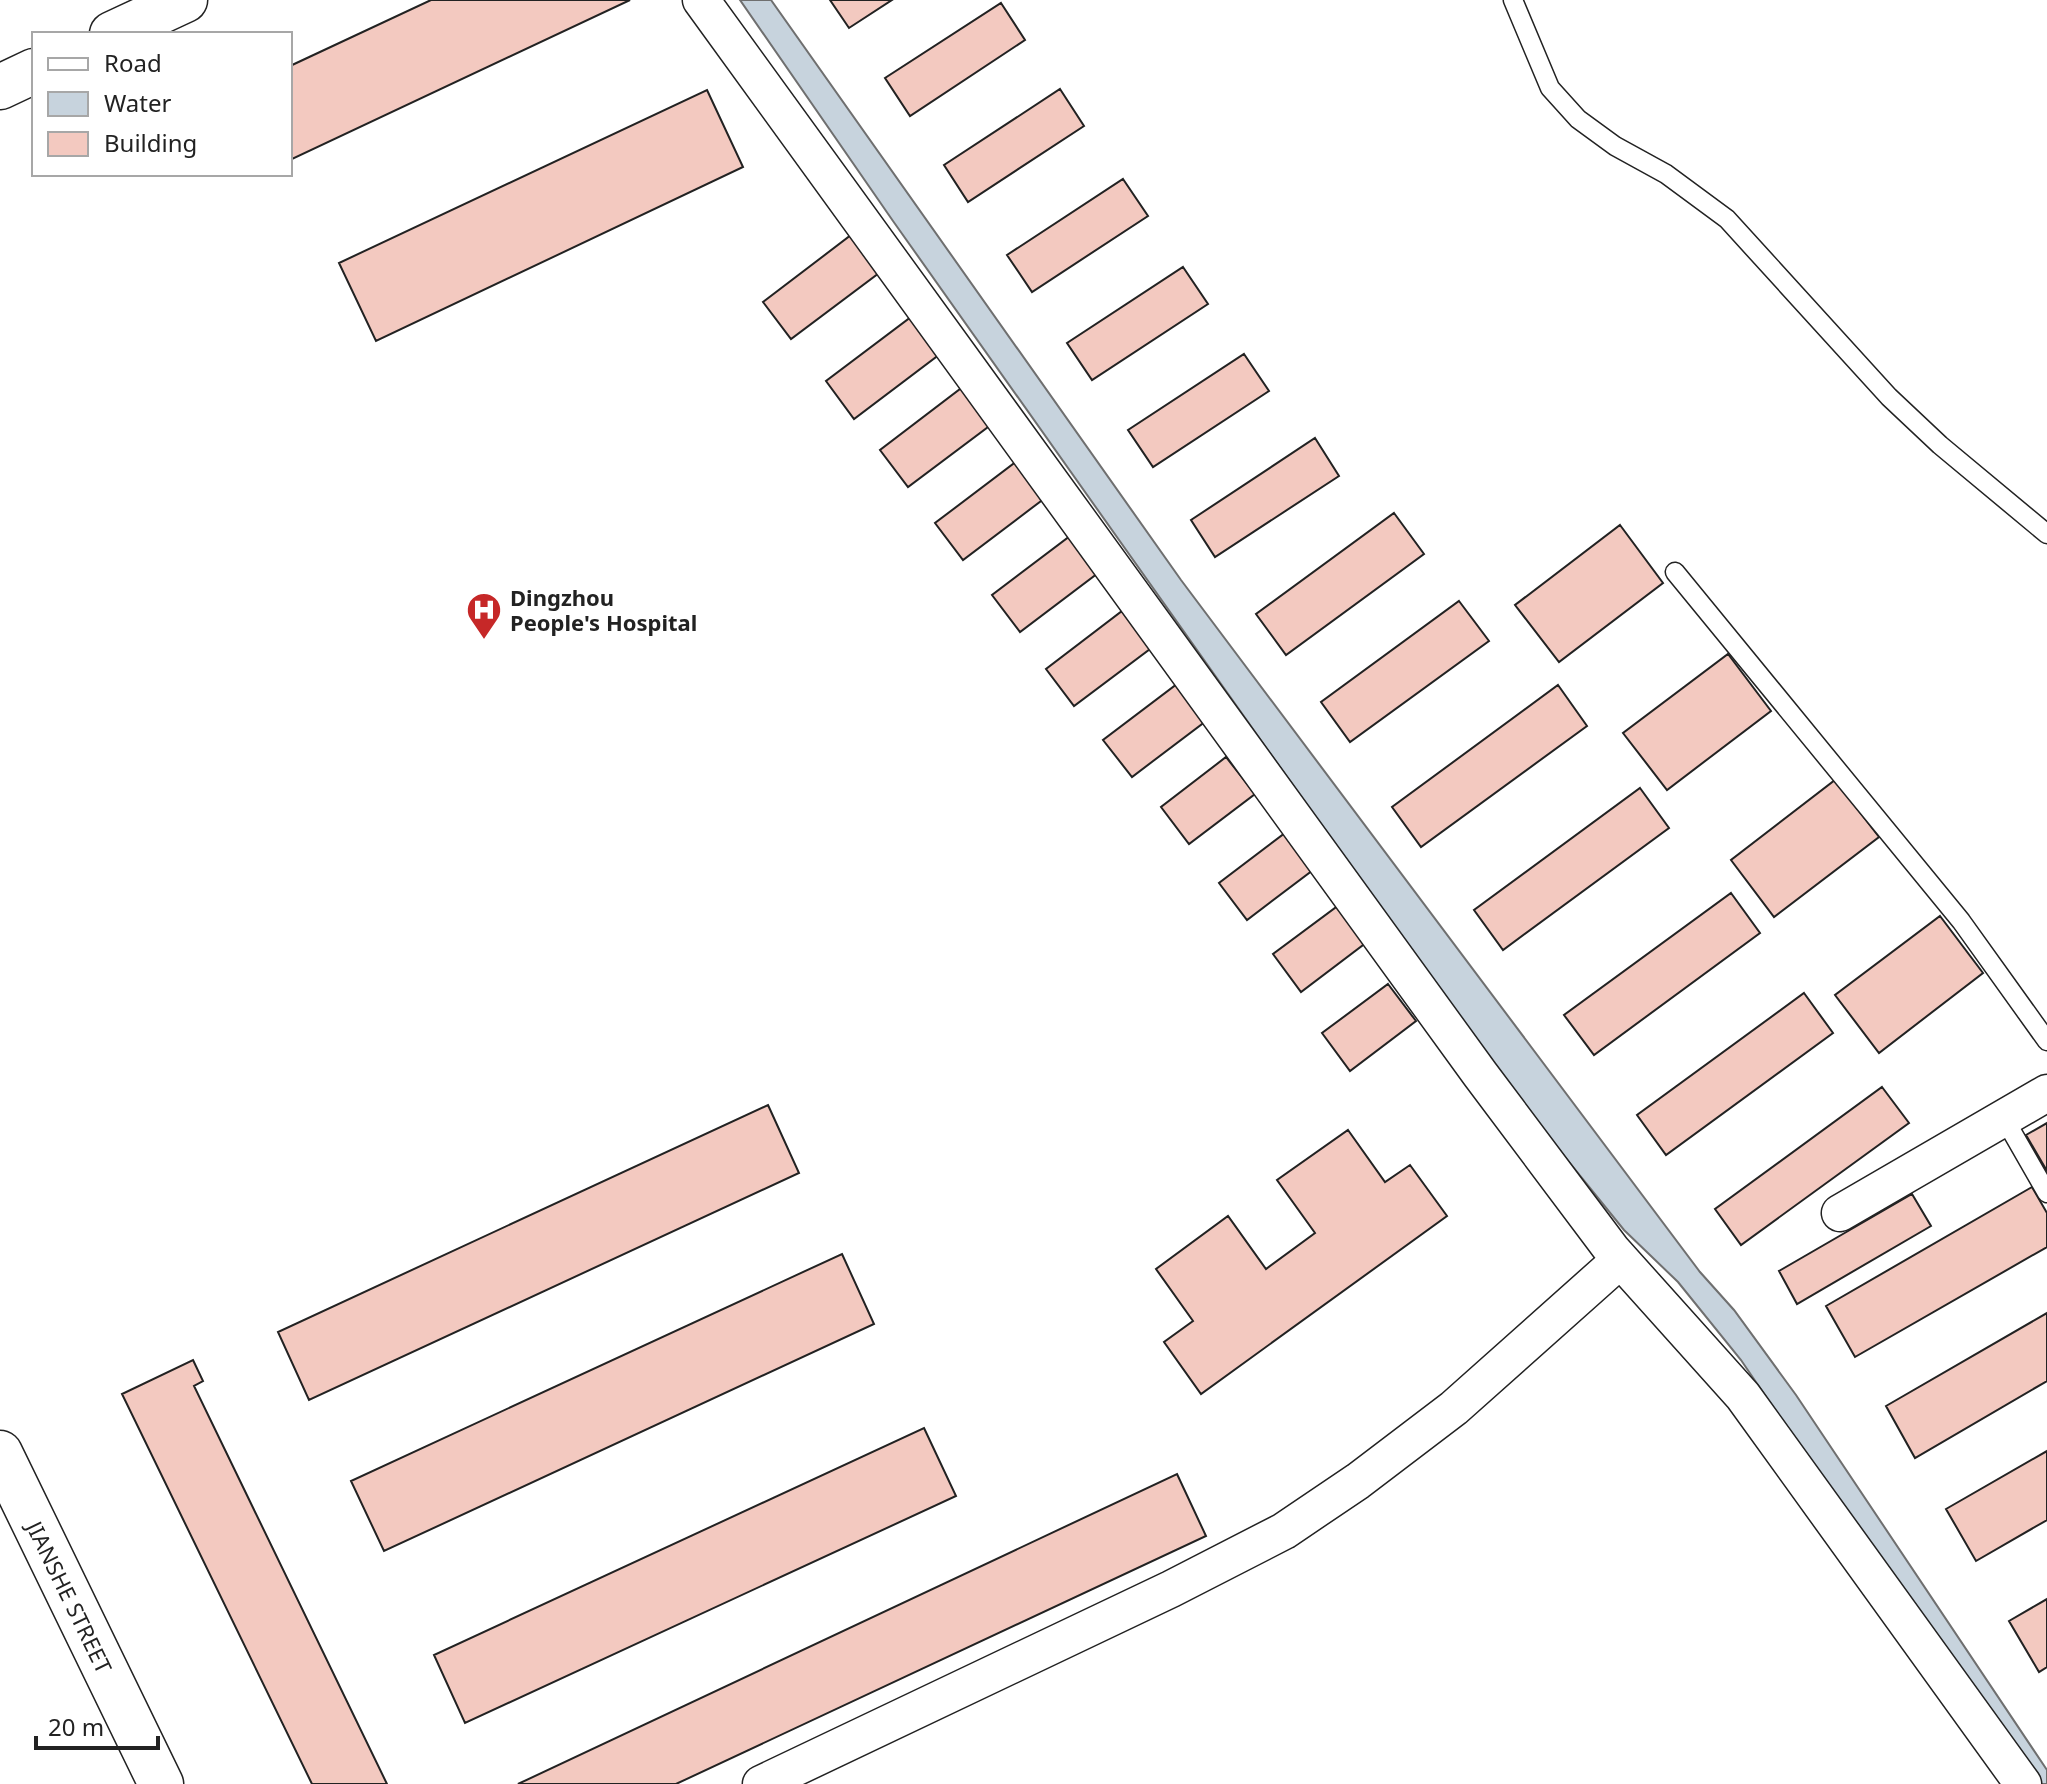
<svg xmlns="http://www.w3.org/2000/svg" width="2047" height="1784" font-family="'Noto Sans',sans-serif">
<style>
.water{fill:#c7d3dd;stroke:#6f6f6f;stroke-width:2}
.building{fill:#f3c9c0;stroke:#222;stroke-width:2}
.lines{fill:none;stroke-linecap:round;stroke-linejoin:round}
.service-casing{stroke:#222;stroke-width:21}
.minor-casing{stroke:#222;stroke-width:39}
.tertiary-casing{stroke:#222;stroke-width:47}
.service{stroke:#fff;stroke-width:18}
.minor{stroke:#fff;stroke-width:36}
.tertiary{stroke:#fff;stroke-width:44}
.labels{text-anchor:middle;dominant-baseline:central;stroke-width:6;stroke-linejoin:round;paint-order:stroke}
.poi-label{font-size:22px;font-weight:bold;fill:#222;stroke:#fff;text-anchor:start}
.street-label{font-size:22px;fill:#222;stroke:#fff}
</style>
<rect width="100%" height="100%" fill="#fff"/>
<path class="water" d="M740 0H771L1181 580 1700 1272 1734 1310 1796 1395 2047 1770V1784H2028L1741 1360 1678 1282 1624 1230 1496 1072 893 221Z"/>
<path class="building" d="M431 0H630L290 160V66Z
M830 0H892L849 28Z
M1001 3 1025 40 910 116 885 78Z
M1060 89 1084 126 968 202 944 165Z
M707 90 743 167 376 341 339 263Z
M1123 179 1148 216 1032 292 1007 255Z
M851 235 879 273 791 339 763 302Z
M1183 267 1208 304 1092 380 1067 343Z
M911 317 940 354 854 419 826 381Z
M1244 354 1269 391 1153 467 1128 430Z
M964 386 992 424 908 487 880 450Z
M1315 438 1339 476 1215 557 1191 520Z
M1017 461 1045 498 963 560 935 523Z
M1394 513 1424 554 1286 655 1256 614Z
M1620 525 1663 583 1559 662 1515 605Z
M1074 533 1102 570 1020 632 992 595Z
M1459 601 1489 641 1350 742 1321 702Z
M1122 611 1150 649 1074 706 1046 669Z
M1728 654 1771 711 1667 790 1623 733Z
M1177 684 1206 721 1132 777 1103 740Z
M1558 685 1587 726 1421 847 1392 807Z
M1226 757 1255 794 1189 844 1161 807Z
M1835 780 1879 837 1774 917 1731 860Z
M1640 788 1669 828 1503 950 1474 910Z
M1285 833 1313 870 1247 920 1219 883Z
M1731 893 1760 933 1594 1055 1564 1015Z
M1339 905 1367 942 1301 992 1273 954Z
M1940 916 1983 973 1879 1053 1835 995Z
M1388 984 1416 1021 1350 1071 1322 1033Z
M1804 993 1833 1033 1666 1155 1637 1115Z
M1882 1087 1909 1123 1741 1245 1715 1209Z
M768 1105 799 1173 309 1400 278 1332Z
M2047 1123V1171L2026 1135Z
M1348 1130 1385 1182 1410 1165 1447 1216 1201 1394 1164 1342 1193 1321 1156 1269 1228 1216 1266 1269 1315 1233 1277 1180Z
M2032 1187 2047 1213V1247L1855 1357 1826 1306Z
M1912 1194 1931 1226 1797 1304 1779 1271Z
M842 1254 874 1324 384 1551 351 1481Z
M2047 1313V1381L1915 1458 1886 1406Z
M193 1360 203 1381 194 1386 387 1784H312L122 1394Z
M924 1428 956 1496 465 1723 434 1655Z
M2047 1451V1520L1976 1561 1946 1509Z
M1177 1474 1206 1536 676 1784H518Z
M2047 1599V1667L2039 1672 2009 1621Z"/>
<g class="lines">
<defs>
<path id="service" d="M1513 0 1550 88 1578 119 1615 146 1666 174 1727 219 1889 397 1940 445 2047 534
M1675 572 1961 921 2047 1041
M2004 1118 2047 1193"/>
<path id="minor" d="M701 0 1480 1074 1612 1250 1743 1396 2023 1784
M1840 1213 2047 1093
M761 1784 1171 1589 1284 1531 1358 1481 1454 1408 1620 1260"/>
<g id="tertiary">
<path d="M112 34 185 0"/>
<path d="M0 87 34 71"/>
<path id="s1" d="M0 1453 161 1784"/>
</g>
</defs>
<use href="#service" class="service-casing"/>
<use href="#minor" class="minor-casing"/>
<use href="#tertiary" class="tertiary-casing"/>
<use href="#service" class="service"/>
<use href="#minor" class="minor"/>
<use href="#tertiary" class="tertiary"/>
</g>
<defs>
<symbol id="hospital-pin" viewBox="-11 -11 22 30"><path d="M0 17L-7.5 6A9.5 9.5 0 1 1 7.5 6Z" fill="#c62828" stroke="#fff"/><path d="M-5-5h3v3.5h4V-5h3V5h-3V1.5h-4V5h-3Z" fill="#fff"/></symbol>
</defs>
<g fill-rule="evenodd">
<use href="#hospital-pin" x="464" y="590" width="40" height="54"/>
</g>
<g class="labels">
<g class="poi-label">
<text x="510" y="597">Dingzhou<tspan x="510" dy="25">People's Hospital</tspan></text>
</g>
<g class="street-label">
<text stroke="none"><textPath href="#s1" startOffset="160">JIANSHE STREET</textPath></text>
</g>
</g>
<rect x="32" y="32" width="260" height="144" fill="#ffffff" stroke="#a7a7a7" stroke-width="2"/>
<rect x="48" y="58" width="40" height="12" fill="#ffffff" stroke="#a7a7a7" stroke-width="2"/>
<text x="104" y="72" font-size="24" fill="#222222">Road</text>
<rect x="48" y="92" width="40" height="24" fill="#c7d3dd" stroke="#a7a7a7" stroke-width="2"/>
<text x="104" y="112" font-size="24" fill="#222222">Water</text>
<rect x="48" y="132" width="40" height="24" fill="#f3c9c0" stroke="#a7a7a7" stroke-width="2"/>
<text x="104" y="152" font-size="24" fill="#222222">Building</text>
<path d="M36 1736v12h122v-12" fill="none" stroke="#222222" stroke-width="4"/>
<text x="48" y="1736" font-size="24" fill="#222222" stroke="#ffffff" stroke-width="6" paint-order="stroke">20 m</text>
</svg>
